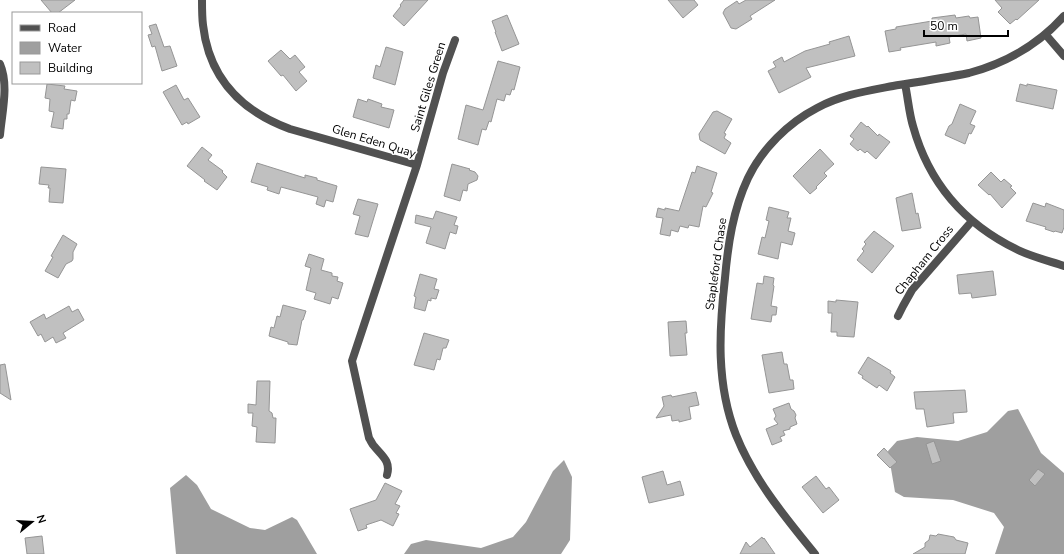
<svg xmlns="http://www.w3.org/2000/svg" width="1064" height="554" font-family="'Nunito Sans',sans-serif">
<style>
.water{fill:#9f9f9f}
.building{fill:#c0c0c0;stroke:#959595}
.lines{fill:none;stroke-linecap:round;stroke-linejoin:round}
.street{stroke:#515151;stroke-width:8}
.labels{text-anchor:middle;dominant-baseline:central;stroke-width:3;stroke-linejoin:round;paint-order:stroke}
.street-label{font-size:12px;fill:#000;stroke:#fff}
</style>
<rect width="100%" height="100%" fill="#fff"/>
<path class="water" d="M1018 409 1041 453 1064 473V554H995L1004 527 994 513 953 500 904 497 895 492 888 451 897 441 917 437 958 441 987 432 1008 411Z
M564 460 572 477 570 540 561 554H404L411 544 426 540 481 548 513 537 526 522 553 471Z
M186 475 197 485 211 509 250 528 265 530 292 517 297 520 317 554H176L170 488Z"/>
<path class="building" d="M41 0H75L58 13H52Z
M404 0H428L404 26 393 16 401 6 400 5Z
M668 0H694L698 5 683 18Z
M746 0H775L750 16 752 19 736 29 731 28 723 13 725 9 737 1 739 4Z
M995 0H1039L1017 20 1016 19 1010 24 998 12 1002 8Z
M507 15 519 44 502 51 495 32H496L492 21Z
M955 15 956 18 969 16 970 18 978 17 981 38 967 41 966 34 949 37 950 43 936 46V42L900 48 901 50 889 52 885 31 896 29V27L932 21V18Z
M156 24 164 47 170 46 177 66 162 71 155 46 152 47 148 35 152 34 149 26Z
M849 36 855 56 806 68 811 77 779 93 768 71 776 67 773 62 782 57 784 62 805 51 830 44 829 42Z
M386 47 403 52 395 85 373 78 376 65 380 67Z
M281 50 290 59 295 55 305 67 299 72 307 81 296 91 283 75 281 76 268 61Z
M498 61 520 67 514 90 512 89 510 95 506 94 504 101 497 99 491 122 489 121 486 130 482 129 478 145 458 139 466 105 483 110Z
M47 84 65 86 64 89 77 91 75 101 71 100 69 114H67V119H64L63 129 51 127 54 112 49 111 50 99 45 98Z
M1020 84 1027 86V84L1057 90 1053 109 1016 101Z
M176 85 184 100 188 98 200 117 188 124 187 122 182 125 163 92Z
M358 99 367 102 368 99 382 104 381 107 394 110 389 128 353 117Z
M960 104 976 111 970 124 975 126 971 134 969 133 965 144 945 135 949 126 952 124Z
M717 111 732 119 724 133 726 134 724 138 731 143 725 154 700 140 699 134 713 112Z
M861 122 867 127 868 126 878 136 879 134 890 142 876 159 867 151 865 153 860 149 858 151 850 144 854 139 850 136Z
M202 147 212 155 208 160 223 171 222 172 227 177 217 190 204 181 205 180 187 166Z
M820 149 834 164 824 173 827 176 816 187 817 188 810 194 793 176Z
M257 163 305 178V175L317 178V180L337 186 333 202 326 200 324 207 316 204 318 197 281 187 279 194 267 190 268 187 251 182Z
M452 164 470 169 469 170 475 172 478 176 477 180 468 184 467 191 463 190 460 201 444 196Z
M697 166 717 173 711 192 713 193 706 207 703 206 699 227 689 225 688 228 680 226 678 232 671 230 670 236 660 234 663 218 656 217 658 208 665 210V208L679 211 692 172 695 173Z
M41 167 66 169 63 203 49 202 50 188H48L49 185 39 184Z
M991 172 1001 182 1004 179 1012 186 1010 187 1016 193 1002 208 990 194 989 195 978 185Z
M912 193 916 214 918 213 921 228 902 231 896 198Z
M358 199 378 204 368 237 355 234 360 216 353 214Z
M1033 203 1045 207 1046 203 1064 210V227L1062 233 1055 231 1054 232 1045 229 1046 227 1026 221Z
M769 207 789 212 787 218H791L788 231 795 233 792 245 781 242 778 259 758 254 762 237 765 238 769 221 766 220Z
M436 211 457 217 454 225 458 226 456 234 450 232 445 249 426 243 431 227 415 223 416 215 433 219Z
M874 231 894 246 872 273 857 260 864 251 862 249 866 244 864 242Z
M63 235 77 244 73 252V259L72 261 66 264 58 278 45 271 53 257 51 256Z
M309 254 324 259 321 270 332 273V276L338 277 337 281 343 283 338 299 332 297 330 304 314 299 316 293 306 290 311 268 305 266Z
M993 271 996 295 972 298 971 293 959 294 957 275Z
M420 274 437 279 434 289 439 290 436 299 431 298V301L428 300 425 311 414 308 416 297 414 296Z
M764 276 774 278 773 285 774 286 771 306 777 307 776 315H772L771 322 751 319 757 283 763 284Z
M836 300 858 302 854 337 837 336V332H831L832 313H828V301L836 302Z
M283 305 306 311 303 320H302L297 345 288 344V342L269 336 271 327 274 328 277 316 280 317Z
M69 306 72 312 78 309 84 320 63 333 66 338 56 343 53 337 45 342 41 334 38 336 30 322 44 314 46 319Z
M686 321 687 333H685L687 355 670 356 668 322Z
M424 333 449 340 446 348H443L440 360 437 359 434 370 414 365Z
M782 352 784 364H787L790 380H793L794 389 769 393 762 355Z
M868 357 891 371 890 373 895 377 887 391 879 385 877 388 862 378 863 376 858 373Z
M5 364 11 400 0 393V365Z
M257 381H270L269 411 272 413 273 418H276L275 443 256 442 257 427 252 426 253 413H248V404L256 405Z
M965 390 967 412 953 413 954 423 927 427 924 409H916L914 392Z
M696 392 699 405 689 407 691 419 679 422V420L672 421 671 415 656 418 664 406 662 397 671 395 672 397Z
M789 403 791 409 794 411 796 415 795 418 797 424 790 427V429L783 431 785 435 780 437 782 441 772 445 766 429 778 424 774 419 776 416 773 409Z
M934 441 941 461 932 464 926 444Z
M884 448 897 462 890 468 877 455Z
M1038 469 1045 474 1035 486 1029 480Z
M663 471 667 485 680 481 684 495 649 503 642 477Z
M816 476 826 489 829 487 839 500 823 513 802 487Z
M385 483 402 491 395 504 400 506 396 513 399 514 393 526 381 520 366 525 367 528 358 531 350 509 376 500Z
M938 534 954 537 956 540 968 543 965 554H913L925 547V543L929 540 930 535 936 536Z
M42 536 44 554H27L25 538Z
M762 537 763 539 764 538 775 554H740L746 542 750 547Z"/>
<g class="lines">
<path class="street" d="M202 0C202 8 202 17 203 25 209 78 241 111 290 129L417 165
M1046 35 1064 56
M0 64C9 85 2 112 0 135
M905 84C908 98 909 113 913 126 929 184 964 224 1018 250 1033 257 1049 261 1064 266
M898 316 903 306 912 290 972 221
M387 475C391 461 382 456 374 446 372 444 371 441 369 438L352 361 417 165 443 73 455 40
M815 554C785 517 754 480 736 435 716 384 719 331 725 278 728 244 733 210 748 178 762 149 788 123 817 108 841 95 867 91 893 86 918 82 944 78 969 73 1006 63 1038 45 1064 16"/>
</g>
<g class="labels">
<g class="street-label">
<text transform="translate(428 87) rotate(-73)">Saint Giles Green</text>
<text transform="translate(374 141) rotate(17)">Glen Eden Quay</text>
<text transform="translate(924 260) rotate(-51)">Chapham Cross</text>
<text transform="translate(716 264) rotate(-82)">Stapleford Chase</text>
</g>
</g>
<rect x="12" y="12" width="130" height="72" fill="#ffffff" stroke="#999999"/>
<rect x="20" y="25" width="20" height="6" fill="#515151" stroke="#999999"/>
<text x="48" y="32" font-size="12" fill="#000000">Road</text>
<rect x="20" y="42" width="20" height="12" fill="#9f9f9f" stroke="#999999"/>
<text x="48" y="52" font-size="12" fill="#000000">Water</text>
<rect x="20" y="62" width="20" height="12" fill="#c0c0c0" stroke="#999999"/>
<text x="48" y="72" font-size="12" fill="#000000">Building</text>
<g transform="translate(32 522) rotate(72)" stroke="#ffffff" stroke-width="3" paint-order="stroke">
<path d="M0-3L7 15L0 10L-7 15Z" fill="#000000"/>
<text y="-6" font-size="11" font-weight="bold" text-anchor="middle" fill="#000000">N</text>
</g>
<path d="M924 30v6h84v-6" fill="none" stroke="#000000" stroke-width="2"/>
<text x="930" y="30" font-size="12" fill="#000000" stroke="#ffffff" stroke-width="3" paint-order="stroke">50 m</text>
</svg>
